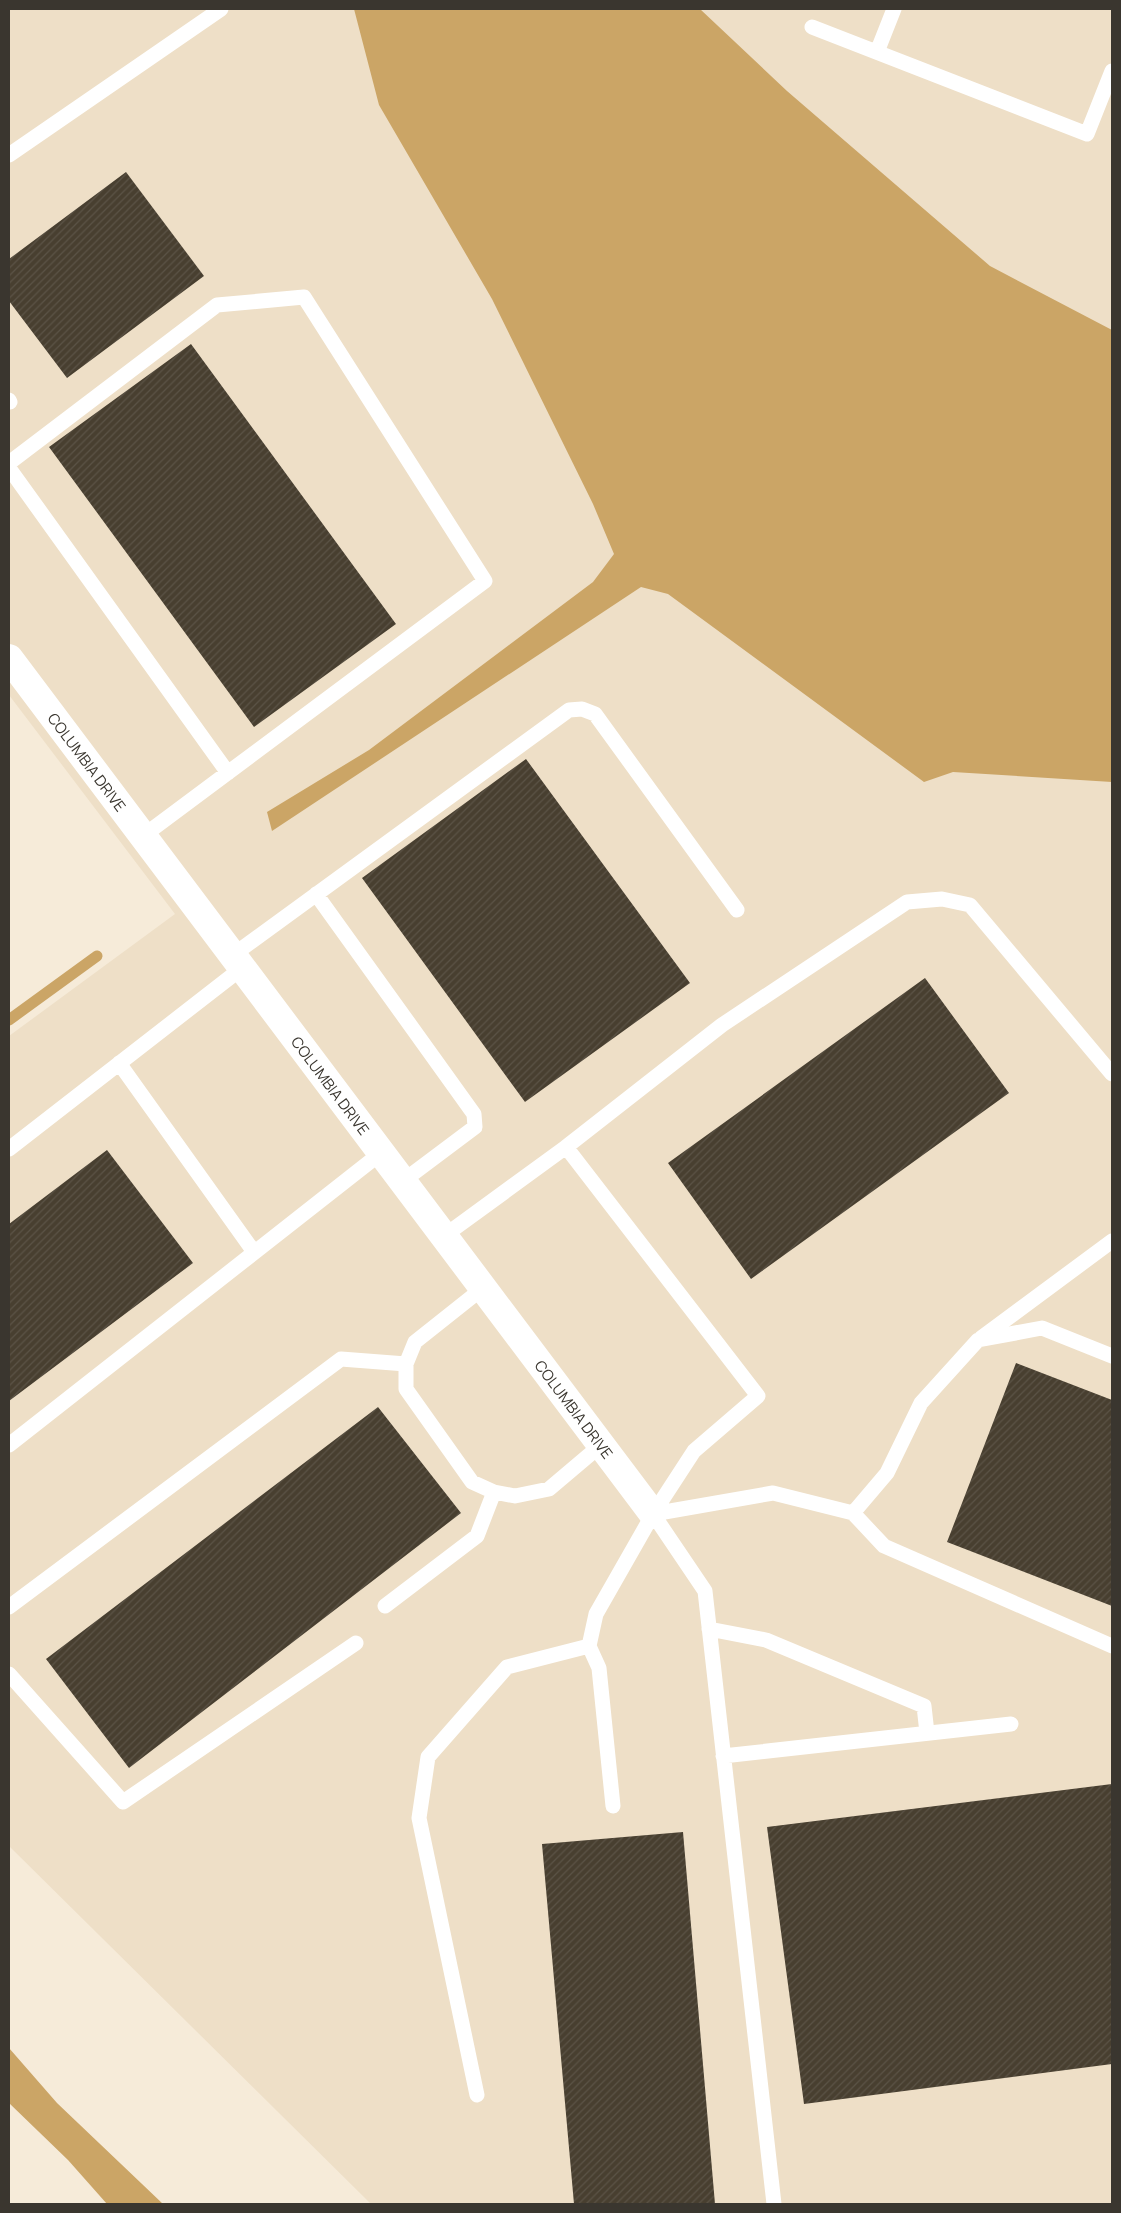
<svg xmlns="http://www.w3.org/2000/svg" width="1121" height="2213" font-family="Manrope,sans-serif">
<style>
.built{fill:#eedfc7}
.water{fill:#cba566}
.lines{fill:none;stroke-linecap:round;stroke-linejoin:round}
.stream{stroke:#cba566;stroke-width:11}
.building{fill:url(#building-hatch)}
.service{stroke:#fff;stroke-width:15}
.minor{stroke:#fff;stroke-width:28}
.labels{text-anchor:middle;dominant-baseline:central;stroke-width:5;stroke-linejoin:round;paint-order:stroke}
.street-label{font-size:15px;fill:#3a362f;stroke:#fef9f2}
</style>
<defs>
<pattern id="building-hatch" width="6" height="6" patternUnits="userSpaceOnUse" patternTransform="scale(1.25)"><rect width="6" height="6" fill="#483f30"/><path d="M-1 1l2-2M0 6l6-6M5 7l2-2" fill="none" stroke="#5b5346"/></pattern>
</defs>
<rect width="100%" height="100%" fill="#f6ebd9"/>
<path class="built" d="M9 9H1112V2204H371L9 1846V1036L175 914 9 695Z"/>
<path class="water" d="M354 9H700L787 91 990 266 1112 330V782L953 772 924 782 668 594 641 587 272 831 267 812 369 750 593 582 614 554 593 504 492 299 379 105Z
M9 2048 57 2103 163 2204H107L68 2160 9 2103Z"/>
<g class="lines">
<path class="stream" d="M9 1020 97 956"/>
</g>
<path class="building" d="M126 172 204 276 67 378 9 301V259Z
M191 344 396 624 254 727 49 447Z
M526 759 690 983 525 1102 362 878Z
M925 978 1009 1093 751 1279 668 1163Z
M107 1150 193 1263 9 1401V1224Z
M1016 1363 1112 1400V1606L947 1542Z
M378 1407 461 1513 129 1768 46 1659Z
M1112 1784V2064L804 2104 767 1827Z
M683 1832 715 2204H574L542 1844Z"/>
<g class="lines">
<path class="service" d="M812 27 1087 134 1112 71
M877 52 894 9
M9 155 221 9
M9 400 10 402
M9 463 217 305 304 297 485 581 143 836
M9 468 228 773
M316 894 474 1114 475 1127 403 1181
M233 955 569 710 582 709 595 714 737 910
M119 1063 254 1252
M566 1147 722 1025 907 902 942 899 970 905 1112 1074
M9 1149 242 968
M444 1236 566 1147 758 1396 694 1451 653 1514 596 1614 589 1646 599 1668 613 1806
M483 1288 415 1342 406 1364V1389L472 1482 494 1492 515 1496 549 1489 601 1445
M981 1338 1112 1241
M9 1445 381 1153
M853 1513 887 1473 921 1403 978 1340 1042 1328 1112 1356
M653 1514 705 1591 774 2204
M653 1514 773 1493 853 1513 884 1546 1112 1646
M385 1606 477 1536 494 1492
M9 1607 341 1359 406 1364
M709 1629 766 1640 924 1706 927 1733
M9 1674 123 1802 356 1643
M723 1756 1011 1724
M477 2095 419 1818 428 1757 507 1667 589 1646"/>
<path class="minor" id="s1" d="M9 658 653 1514"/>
</g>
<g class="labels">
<g class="street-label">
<text stroke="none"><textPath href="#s1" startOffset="130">COLUMBIA DRIVE</textPath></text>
<text stroke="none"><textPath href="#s1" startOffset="535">COLUMBIA DRIVE</textPath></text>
<text stroke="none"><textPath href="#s1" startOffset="940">COLUMBIA DRIVE</textPath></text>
</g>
</g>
<rect width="1121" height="2213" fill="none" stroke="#3a362f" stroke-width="20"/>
</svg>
